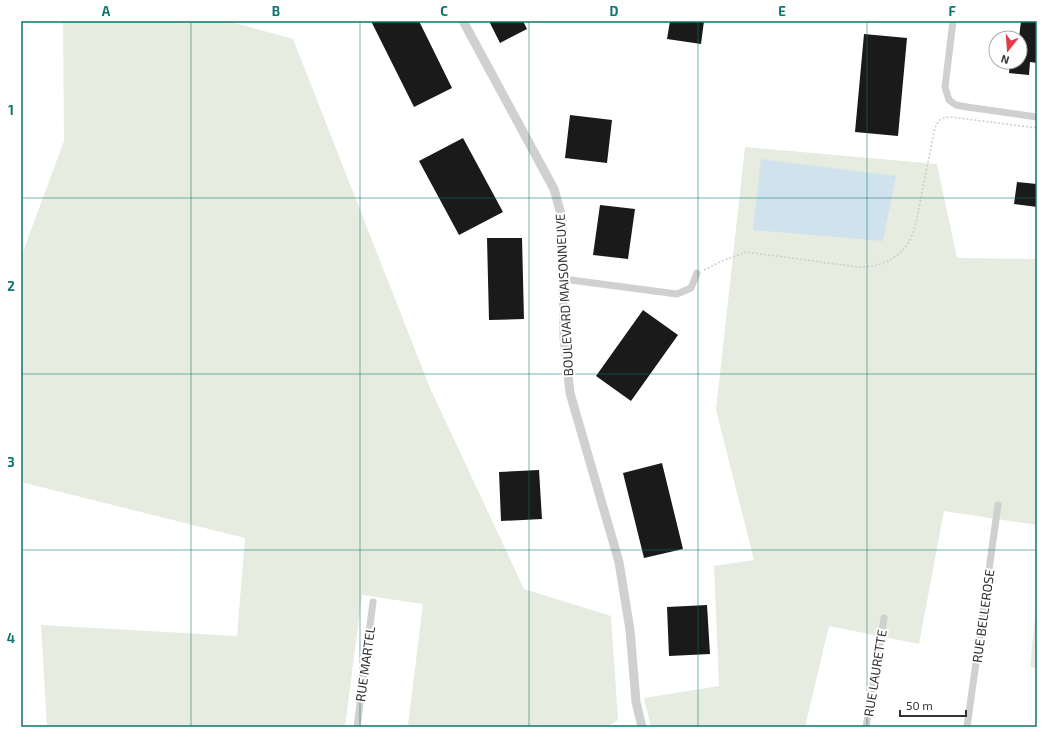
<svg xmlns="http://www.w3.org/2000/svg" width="1058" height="748" font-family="'Exo 2',sans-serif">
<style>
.green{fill:#e6ecdf}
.water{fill:#cfe2ee}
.building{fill:#1a1a1a}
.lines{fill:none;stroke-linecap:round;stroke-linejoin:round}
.path{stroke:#cdcdcd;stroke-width:1.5;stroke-dasharray:2 2;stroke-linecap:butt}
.minor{stroke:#d0d0d0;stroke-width:7}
.tertiary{stroke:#d0d0d0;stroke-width:9}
.grid{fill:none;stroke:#0f766e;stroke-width:1;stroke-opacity:0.55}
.labels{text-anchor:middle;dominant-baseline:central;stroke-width:4;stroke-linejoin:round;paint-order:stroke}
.street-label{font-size:13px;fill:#333;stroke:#fff}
.neatline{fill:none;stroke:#0f766e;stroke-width:1.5}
.grid-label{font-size:13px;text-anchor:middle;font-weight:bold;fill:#0f766e}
</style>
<rect width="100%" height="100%" fill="#fff"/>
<path class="green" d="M63 21H228L293 39 430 388 524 589 611 616 618 720 607 727H418L408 725 423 604 362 595 345 727H47L41 625 237 636 245 538 21 482V257L64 141Z
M745 147 937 164 957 258 1037 259V525L944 511 919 644 829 626 805 727H651L644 698 719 686 714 566 754 560 716 410Z
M1037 595V668L1030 667Z"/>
<path class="water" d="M761 159 896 176 883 241 753 230Z"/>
<path class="building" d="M371 21H419L452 88 414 107Z
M489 21H523L527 29 500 43Z
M670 21H704L701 44 667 39Z
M1021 21H1037V63L1030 62 1029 75 1009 73 1010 62H1020L1019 38Z
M864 34 907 38 898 136 855 132Z
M570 115 612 120 607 163 565 158Z
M463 138 503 212 459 235 419 161Z
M1017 182 1037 184V207L1014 204Z
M600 205 635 209 628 259 593 255Z
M487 238H522L524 319 489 320Z
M643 310 678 335 631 401 596 376Z
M662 463 683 549 644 558 623 473Z
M539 470 542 519 501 521 499 472Z
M707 605 710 654 669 656 667 607Z"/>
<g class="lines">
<path class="path" d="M704 270 722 261 746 252 858 267C878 268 900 259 910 240 916 227 918 212 921 198 925 176 930 154 934 131 937 121 941 117 951 117L1037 128"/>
<path class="minor" d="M953 21 945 87 949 100 956 105 967 107 1037 117
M563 279 677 294 691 288 697 273
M357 727 373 602
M866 727 884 618
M967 727 998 505"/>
<path class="tertiary" d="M463 21 554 189 562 218 564 337 570 393 619 562 630 630 636 702 642 727"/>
</g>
<path class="grid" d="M191 21V727M360 21V727M529 21V727M698 21V727M867 21V727M21 198H1037M21 374H1037M21 550H1037"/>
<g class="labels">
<g class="street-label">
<text transform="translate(564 295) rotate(-93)">BOULEVARD MAISONNEUVE</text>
<text transform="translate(983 616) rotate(-82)">RUE BELLEROSE</text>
<text transform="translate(365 664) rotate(-82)">RUE MARTEL</text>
<text transform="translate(875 673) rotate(-81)">RUE LAURETTE</text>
</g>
</g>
<rect width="1058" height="748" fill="none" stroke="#ffffff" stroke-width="44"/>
<g transform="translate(1008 50) rotate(197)"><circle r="19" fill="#ffffff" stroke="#adadad"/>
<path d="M0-3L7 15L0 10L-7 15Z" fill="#e63946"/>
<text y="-6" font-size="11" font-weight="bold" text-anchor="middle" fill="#333333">N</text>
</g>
<path d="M900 710v6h66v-6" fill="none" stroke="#333333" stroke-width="2"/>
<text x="906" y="710" font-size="12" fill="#333333" stroke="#ffffff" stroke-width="3" paint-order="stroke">50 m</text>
<rect x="22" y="22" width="1014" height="704" class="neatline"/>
<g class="grid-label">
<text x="106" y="16">A</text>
<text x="276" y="16">B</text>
<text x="444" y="16">C</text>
<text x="614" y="16">D</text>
<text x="782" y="16">E</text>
<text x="952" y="16">F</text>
<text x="11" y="115">1</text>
<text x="11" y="291">2</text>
<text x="11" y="467">3</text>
<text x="11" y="643">4</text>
</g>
</svg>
